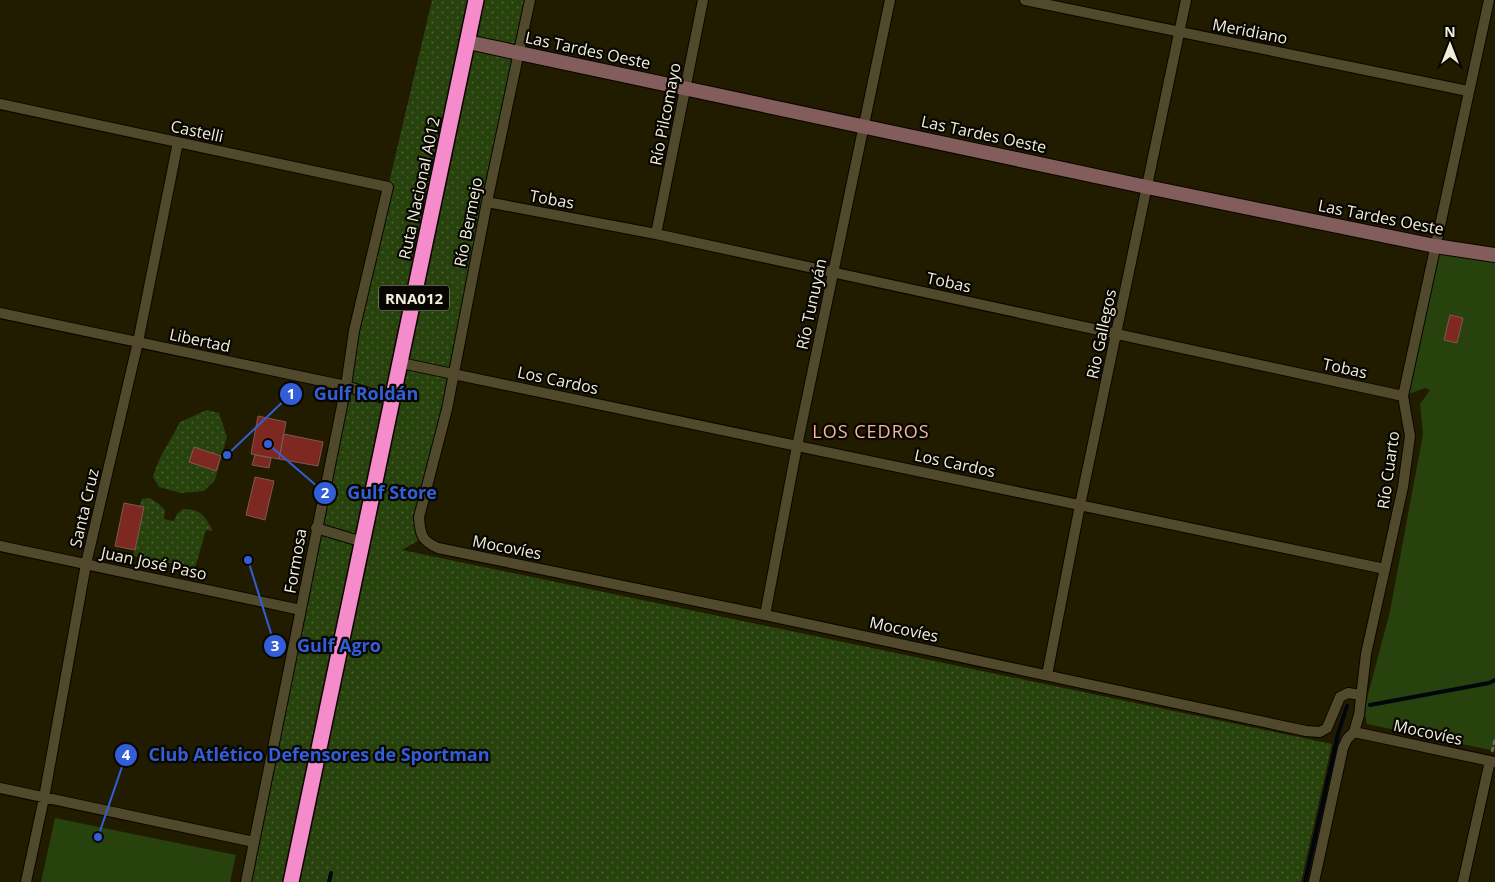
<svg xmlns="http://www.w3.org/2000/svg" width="1495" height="882" font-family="'Open Sans',sans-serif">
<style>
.grass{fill:url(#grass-dots)}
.green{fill:#27420c}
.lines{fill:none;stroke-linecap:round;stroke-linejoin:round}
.stream{stroke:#00070c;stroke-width:4}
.building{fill:#7e2822;stroke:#7c5954}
.street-casing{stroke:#0a0500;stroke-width:12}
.secondary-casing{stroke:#0a0500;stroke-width:16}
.highway-casing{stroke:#0a0500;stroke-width:18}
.path{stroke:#716d55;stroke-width:2.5;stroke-dasharray:5 2.5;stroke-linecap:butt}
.street{stroke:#50492b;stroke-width:10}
.secondary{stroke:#825d5b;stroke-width:14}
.highway{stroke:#f58bcb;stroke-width:15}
.labels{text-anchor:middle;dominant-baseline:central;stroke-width:4.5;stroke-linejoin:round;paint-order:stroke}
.shield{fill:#080600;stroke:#aba89a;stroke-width:1}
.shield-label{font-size:15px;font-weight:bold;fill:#f1eedc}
.street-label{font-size:16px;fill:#f1eedc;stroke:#080600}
.neighbourhood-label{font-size:18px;letter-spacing:1px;fill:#f7b7a3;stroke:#080600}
.leader{fill:none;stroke:#325ed8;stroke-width:2}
.callout-dot{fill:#325ed8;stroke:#080600;stroke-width:2}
.mark-label{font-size:15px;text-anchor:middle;font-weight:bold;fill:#fff}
.callout-label{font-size:18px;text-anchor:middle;font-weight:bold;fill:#325ed8;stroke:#080600;stroke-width:4.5;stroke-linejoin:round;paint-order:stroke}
</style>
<defs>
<pattern id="grass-dots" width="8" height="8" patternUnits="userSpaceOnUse" patternTransform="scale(1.25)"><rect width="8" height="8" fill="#27420c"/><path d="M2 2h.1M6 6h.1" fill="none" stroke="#475e2f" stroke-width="1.8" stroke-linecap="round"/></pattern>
</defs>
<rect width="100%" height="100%" fill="#211b00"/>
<path class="grass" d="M432 0H530L419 517 423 538 402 550 1332 744 1301 882H246L388 187Z
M207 410 219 413 227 437 215 480 204 491 181 493 159 487 153 477C158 457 171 440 180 422Z
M150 498 159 504 165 510 164 519 174 521 177 514 183 509C201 509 205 516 213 531L206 530 195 568 133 556 144 507 139 506 142 499Z"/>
<path class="green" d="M1435 246 1495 255V751L1367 724 1364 710 1390 611 1423 434 1420 404 1430 390 1425 388 1403 396Z
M55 818 236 855 230 882H41Z"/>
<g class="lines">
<path class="stream" d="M1370 705 1489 683 1495 680
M329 882 331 873
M1305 882 1338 734 1347 706"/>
</g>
<path class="building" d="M1450 315 1463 318 1457 343 1444 340Z
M258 416 286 422 279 459 251 454Z
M284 434 323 442 318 466 279 459Z
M194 447 221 456 216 471 189 462Z
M255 455 271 458 269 468 252 465Z
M255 477 274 481 265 520 246 515Z
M124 503 144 507 135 550 115 546Z"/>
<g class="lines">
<defs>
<path id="street" d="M530 0 487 202 447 409 419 517C420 535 422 541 438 548L765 615 1306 731 1320 732 1327 728 1340 697 1348 693 1361 695
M1025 0 1468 91
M0 104 388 187 354 331 346 386 246 882
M487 202 656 234 1403 396
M656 234 703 0
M0 313 346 386 393 401
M401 363 1385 569
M316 528 363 542
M0 546 301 610
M765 615 797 446 890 0
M1047 675 1080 505 1186 0
M1354 732 1495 762
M0 788 254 842
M26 882 44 798 86 564 138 342 178 142
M1314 882 1343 748 1347 739 1354 732 1359 715 1366 654 1403 487 1410 436 1403 396 1489 0
M1463 882 1490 761"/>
<path id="secondary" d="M468 42 1147 187 1435 246 1495 255"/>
<path id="highway" d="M291 882 476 0"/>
</defs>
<use href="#street" class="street-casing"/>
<use href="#secondary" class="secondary-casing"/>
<use href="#highway" class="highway-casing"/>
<path class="path" d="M1492 752 1495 738"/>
<use href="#street" class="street"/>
<use href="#secondary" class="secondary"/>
<use href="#highway" class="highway"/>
</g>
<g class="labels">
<rect class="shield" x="379" y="285.5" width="70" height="25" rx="4"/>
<g class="shield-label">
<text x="414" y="298">RNA012</text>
</g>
<g class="street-label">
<text transform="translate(1250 31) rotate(11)">Meridiano</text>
<text transform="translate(588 50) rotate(12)">Las Tardes Oeste</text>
<text transform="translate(665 114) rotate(-79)">Río Pilcomayo</text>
<text transform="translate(197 131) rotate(12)">Castelli</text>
<text transform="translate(984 134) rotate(12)">Las Tardes Oeste</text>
<text transform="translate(419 188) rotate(-78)">Ruta Nacional A012</text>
<text transform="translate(552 199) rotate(10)">Tobas</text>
<text transform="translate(1381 217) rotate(11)">Las Tardes Oeste</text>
<text transform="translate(468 222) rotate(-79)">Río Bermejo</text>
<text transform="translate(949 282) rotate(12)">Tobas</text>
<text transform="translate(811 304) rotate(-78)">Río Tunuyán</text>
<text transform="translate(1101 334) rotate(-78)">Rio Gallegos</text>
<text transform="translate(200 340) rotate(12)">Libertad</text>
<text transform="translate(1345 368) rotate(12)">Tobas</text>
<text transform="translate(558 380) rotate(12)">Los Cardos</text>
<text transform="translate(955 463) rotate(12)">Los Cardos</text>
<text transform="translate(1388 470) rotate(-82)">Río Cuarto</text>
<text transform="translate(84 508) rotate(-77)">Santa Cruz</text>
<text transform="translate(507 547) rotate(11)">Mocovíes</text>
<text transform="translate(295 561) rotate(-80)">Formosa</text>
<text transform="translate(154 563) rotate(12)">Juan José Paso</text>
<text transform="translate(904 629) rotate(12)">Mocovíes</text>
<text transform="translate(1428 732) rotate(12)">Mocovíes</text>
</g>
<g class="neighbourhood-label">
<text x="871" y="431">LOS CEDROS</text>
</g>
</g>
<path class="leader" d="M227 455L291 394M268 444L325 493M248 560L275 646M98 837L126 755"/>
<g class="callout-dot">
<circle cx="227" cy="455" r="5"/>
<circle cx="268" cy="444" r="5"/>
<circle cx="248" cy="560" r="5"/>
<circle cx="98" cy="837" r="5"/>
<circle cx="291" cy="394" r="12"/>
<circle cx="325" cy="493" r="12"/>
<circle cx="275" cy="646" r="12"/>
<circle cx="126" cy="755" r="12"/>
</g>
<g class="mark-label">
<text x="291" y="399">1</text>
<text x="325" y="498">2</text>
<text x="275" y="651">3</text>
<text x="126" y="760">4</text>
</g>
<g class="callout-label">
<text x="366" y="400">Gulf Roldán</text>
<text x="392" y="499">Gulf Store</text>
<text x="339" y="652">Gulf Agro</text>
<text x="319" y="761">Club Atlético Defensores de Sportman</text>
</g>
<g transform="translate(1450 45)" stroke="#080600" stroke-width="4" paint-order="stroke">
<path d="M0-4L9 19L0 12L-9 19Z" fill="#f1eedc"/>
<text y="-8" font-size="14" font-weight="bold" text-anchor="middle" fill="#f1eedc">N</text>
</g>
</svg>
